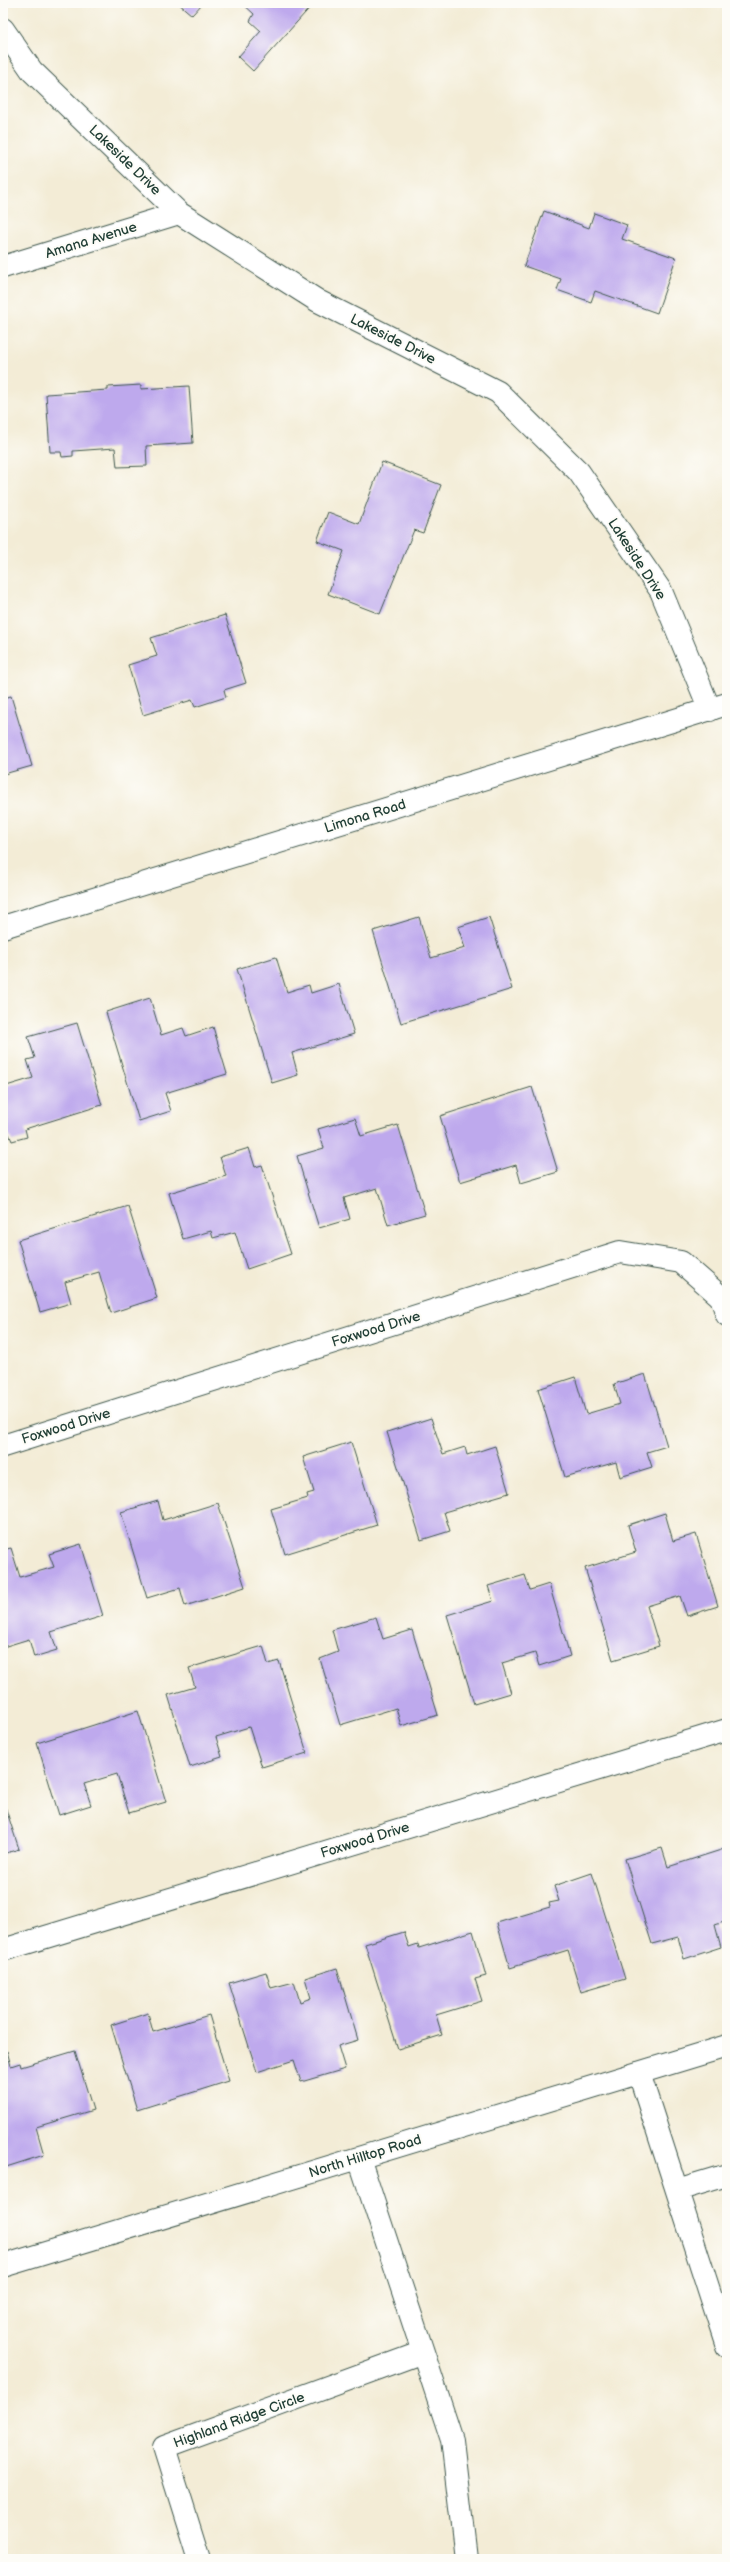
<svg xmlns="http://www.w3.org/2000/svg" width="730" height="2562" font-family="'Balsamiq Sans',sans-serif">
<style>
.building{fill:#bea9ed}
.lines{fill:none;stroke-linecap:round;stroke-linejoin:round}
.lane-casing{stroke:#3f574c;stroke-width:24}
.street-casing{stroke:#3f574c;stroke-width:24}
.secondary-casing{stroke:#3f574c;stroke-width:24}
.lane{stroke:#fff;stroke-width:22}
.street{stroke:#fff;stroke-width:22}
.secondary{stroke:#fff;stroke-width:22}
.labels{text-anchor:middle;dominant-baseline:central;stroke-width:4;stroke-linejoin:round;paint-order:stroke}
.street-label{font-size:14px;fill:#1f3d34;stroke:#fdfcf7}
</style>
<rect width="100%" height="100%" fill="#fdfcf7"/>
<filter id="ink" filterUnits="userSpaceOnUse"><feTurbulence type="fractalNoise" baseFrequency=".025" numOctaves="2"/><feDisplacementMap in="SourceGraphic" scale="8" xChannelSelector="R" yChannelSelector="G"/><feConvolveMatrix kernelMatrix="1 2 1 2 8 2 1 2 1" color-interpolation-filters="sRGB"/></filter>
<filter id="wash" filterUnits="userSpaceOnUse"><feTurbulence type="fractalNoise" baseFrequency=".012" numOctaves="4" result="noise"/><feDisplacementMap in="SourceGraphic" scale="16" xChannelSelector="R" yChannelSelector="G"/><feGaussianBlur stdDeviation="0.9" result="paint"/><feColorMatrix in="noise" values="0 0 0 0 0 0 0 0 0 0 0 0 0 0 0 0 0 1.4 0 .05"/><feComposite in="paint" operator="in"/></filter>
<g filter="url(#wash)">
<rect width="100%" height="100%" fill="#f3ecd6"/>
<g id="blocks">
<path class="building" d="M178 3H203L192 15Z
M242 3H314L253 71 238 57 261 31 250 21 254 14Z
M544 211 589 228 594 213 627 225 622 239 676 258 657 313 595 291 591 302 557 290 561 279 524 266Z
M141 385V389L189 386 193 443 146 446 147 466 117 467 115 448 73 451V456L62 457 61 452H50L46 394 108 390V387Z
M382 462 441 485 423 533 414 530 380 614 328 594 344 551 317 541 328 512 359 524Z
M225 615 246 683 224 690 226 697 195 707 192 700 143 715 128 665 157 656 151 638Z
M11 696 32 766 4 774 3 698Z
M419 917 431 958 465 948 458 927 489 917 512 989 401 1023 373 931Z
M276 957 287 992 309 985 311 993 339 984 354 1034 292 1053 298 1075 272 1083 237 969Z
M150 998 161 1035 183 1028 186 1036 213 1027 227 1074 165 1093 171 1111 139 1121 106 1012Z
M77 1023 102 1105 25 1129 27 1137 12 1141 9 1134 3 1136V1087L33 1078 27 1060 35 1058 28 1037Z
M532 1087 558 1172 521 1183 516 1165 460 1182 440 1116Z
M355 1118 361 1136 398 1125 425 1214 388 1225 377 1188 344 1198 350 1219 319 1228 297 1156 324 1148 318 1129Z
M249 1148 255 1167 262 1165 291 1254 247 1269 235 1232 213 1238 211 1231 183 1239 169 1193 226 1176 220 1157Z
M128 1206 157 1298 111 1313 99 1272 65 1282 71 1303 40 1312 18 1240Z
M645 1374 667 1446 647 1452 652 1467 620 1477 616 1462 565 1477 538 1389 575 1377 586 1414 620 1404 614 1384Z
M431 1418 443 1454 465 1447 467 1455 495 1446 509 1493 444 1512 450 1531 421 1540 387 1432Z
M351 1442 377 1525 285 1554 271 1509 308 1498 307 1494 314 1492 303 1457Z
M158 1501 163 1520 218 1503 245 1587 185 1606 180 1588 147 1598 121 1512Z
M665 1513 673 1541 696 1534 718 1606 687 1616 680 1596 647 1606 659 1646 613 1660 585 1568 636 1552 628 1525Z
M81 1544 103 1616 51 1632 57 1650 34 1657 29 1639 3 1647V1550L11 1548 20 1577 54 1567 49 1554Z
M525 1575 530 1590 549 1584 570 1656 539 1666 535 1653 502 1663 511 1693 474 1704 447 1615 493 1601 488 1586Z
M376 1617 383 1639 412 1630 438 1715 401 1726 396 1708 340 1725 320 1659 338 1652 332 1630Z
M263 1646 268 1664 279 1661 307 1753 262 1767 249 1727 216 1737 222 1757 190 1767 168 1695 195 1687 189 1668Z
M138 1711 166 1802 129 1813 117 1774 84 1784 91 1805 59 1815 37 1743Z
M3 1800 19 1849 3 1854Z
M662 1848 668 1867 724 1849 727 1860V1921L715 1925 721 1947 684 1959 678 1937 652 1944 625 1859Z
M592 1873 625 1979 581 1992 568 1950 510 1968 497 1923 550 1907 549 1903 559 1901 554 1886Z
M473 1931 486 1976 475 1979 482 2001 436 2015 442 2035 398 2049 365 1944 404 1932 409 1947 418 1944 419 1948Z
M337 1968 358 2040 338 2046 345 2069 301 2082 294 2060 257 2072 229 1983 266 1972 271 1988 294 1982 300 2002 311 1998 305 1978Z
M148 2013 153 2032 209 2015 229 2081 137 2110 111 2025Z
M7 2051 11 2066 20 2063 21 2067 75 2051 93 2110 36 2127 44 2155 3 2168V2052Z"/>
</g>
</g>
<g filter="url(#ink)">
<use href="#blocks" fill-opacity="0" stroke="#3f574c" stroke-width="1"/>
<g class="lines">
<defs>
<path id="lane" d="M639 2073 727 2346
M677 2190 727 2175"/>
<path id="street" d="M3 29 32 71 179 213 318 301 498 392 579 472 661 591 710 710
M3 267 179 213
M3 1446 620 1252 681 1262 721 1297 727 1315
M3 1950 727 1730
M359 2158 452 2440 466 2559
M3 2266 727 2046
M199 2559 164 2447 423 2352"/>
<path id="secondary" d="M3 927 727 704"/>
</defs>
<use href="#lane" class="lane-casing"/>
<use href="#street" class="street-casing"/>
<use href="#secondary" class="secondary-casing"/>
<use href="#lane" class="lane"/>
<use href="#street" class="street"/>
<use href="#secondary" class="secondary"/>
</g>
</g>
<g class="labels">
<g class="street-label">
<text transform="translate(125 160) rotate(44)">Lakeside Drive</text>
<text transform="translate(91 240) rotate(-17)">Amana Avenue</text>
<text transform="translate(393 339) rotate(27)">Lakeside Drive</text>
<text transform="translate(637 559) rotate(57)">Lakeside Drive</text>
<text transform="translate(365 816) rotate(-17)">Limona Road</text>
<text transform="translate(376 1329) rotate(-17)">Foxwood Drive</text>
<text transform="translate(66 1426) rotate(-17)">Foxwood Drive</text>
<text transform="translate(365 1840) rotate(-17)">Foxwood Drive</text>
<text transform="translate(365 2156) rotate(-17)">North Hilltop Road</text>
<text transform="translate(239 2420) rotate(-20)">Highland Ridge Circle</text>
</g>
</g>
<rect width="730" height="2562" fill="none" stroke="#fdfcf7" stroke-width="16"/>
</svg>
